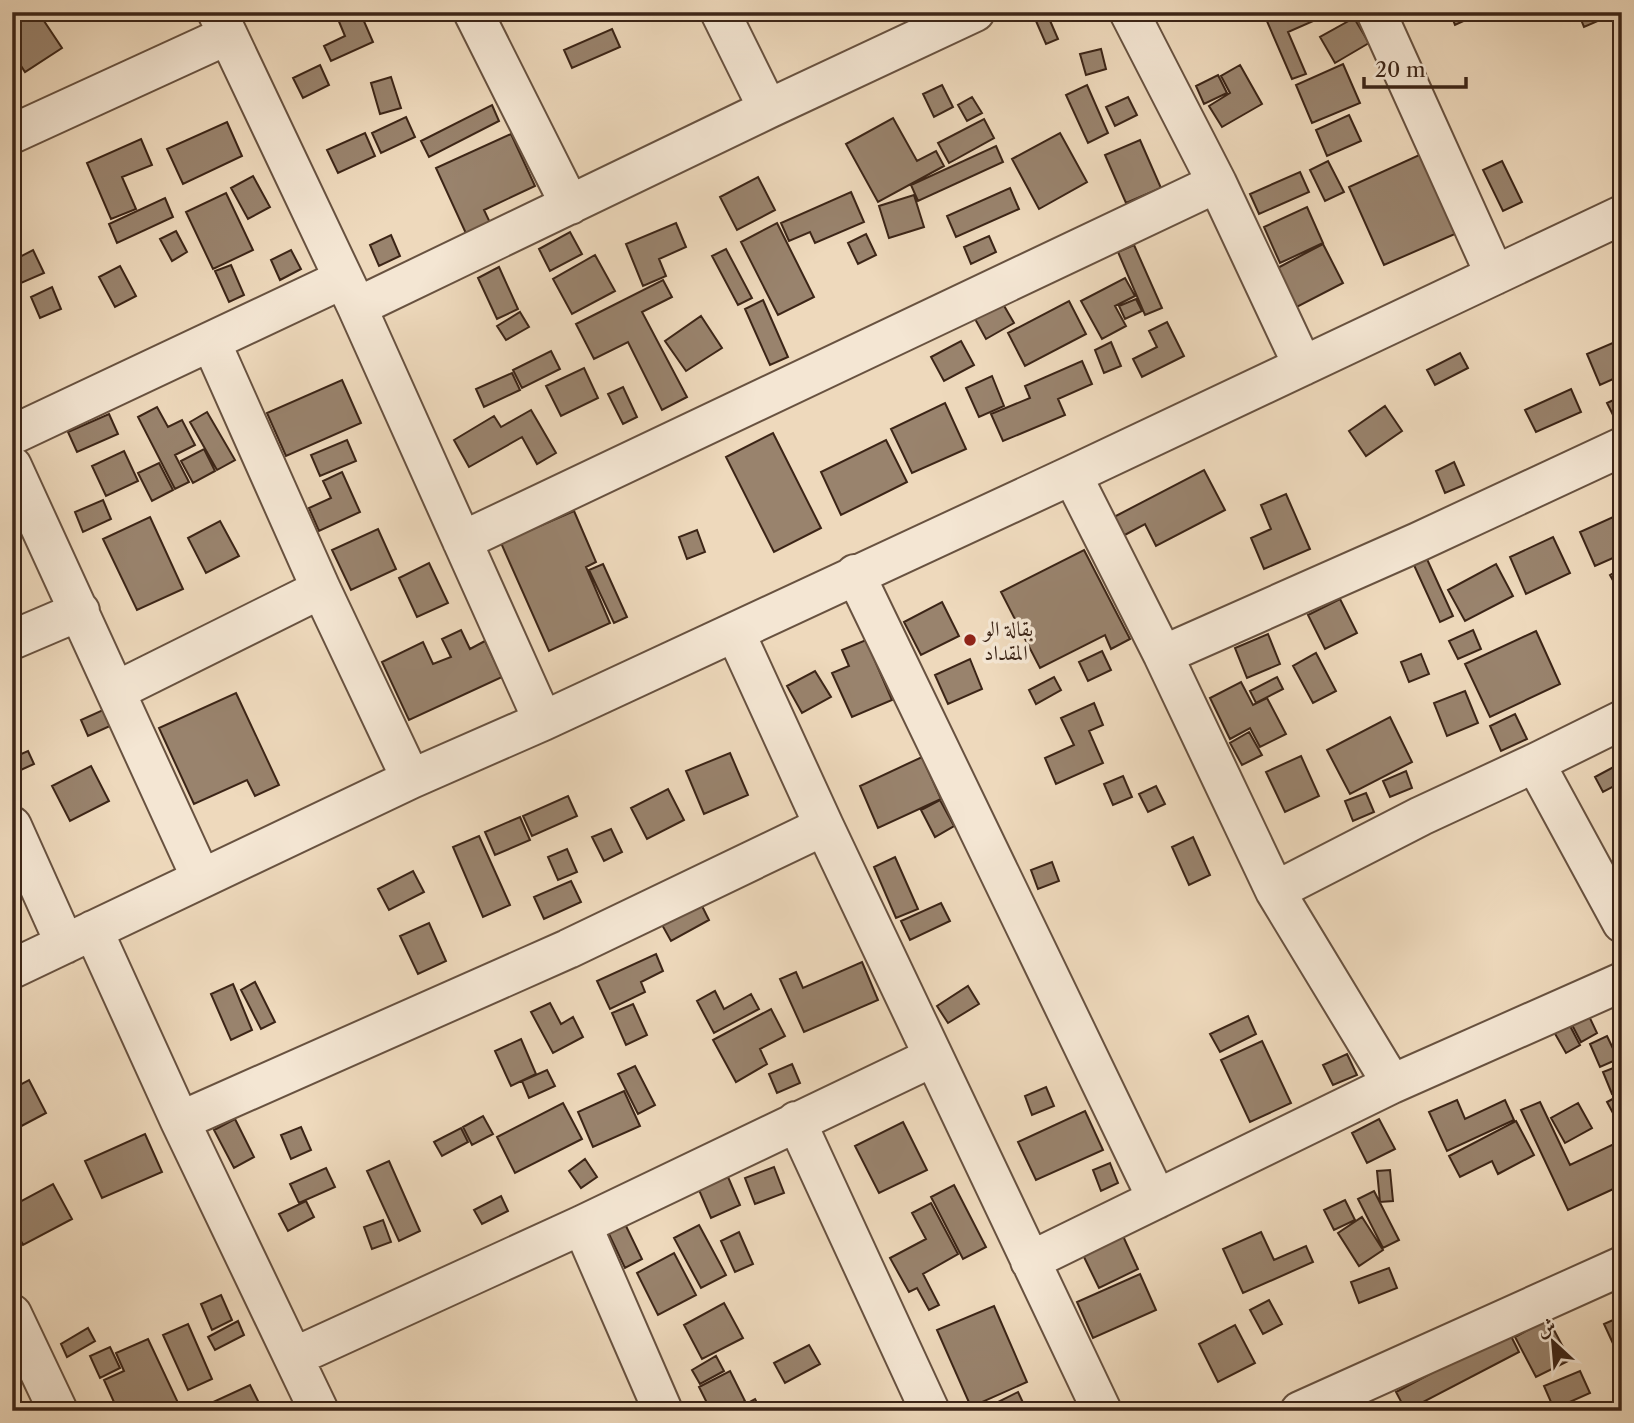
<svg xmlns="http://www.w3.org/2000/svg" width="1634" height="1423" font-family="'Libre Caslon Text',Amiri,serif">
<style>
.building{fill:#99836d;stroke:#3c2517;stroke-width:2}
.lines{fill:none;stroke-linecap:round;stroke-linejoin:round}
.minor-casing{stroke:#685240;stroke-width:42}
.minor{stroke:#f4e6d3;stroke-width:38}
.poi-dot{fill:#8f2418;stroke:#f4e6d3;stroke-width:2.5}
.labels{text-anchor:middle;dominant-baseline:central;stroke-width:7;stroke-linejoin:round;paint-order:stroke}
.poi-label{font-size:21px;fill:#3c2517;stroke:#f4e6d3;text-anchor:start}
</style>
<rect width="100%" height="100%" fill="#eed9bc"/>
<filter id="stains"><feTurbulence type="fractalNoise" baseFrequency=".00286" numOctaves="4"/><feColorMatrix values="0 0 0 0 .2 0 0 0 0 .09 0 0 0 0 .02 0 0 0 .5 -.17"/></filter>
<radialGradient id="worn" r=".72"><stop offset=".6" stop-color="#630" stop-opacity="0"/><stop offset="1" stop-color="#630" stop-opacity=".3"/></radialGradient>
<path class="building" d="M23 12H38L62 48 25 72 12 52V20Z
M335 12H360L373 42 331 61 324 46 345 36Z
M1263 12H1326L1327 15 1288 32 1306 74 1292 79Z
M1450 12H1478L1479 14 1455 25Z
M1578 12H1605L1607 17 1584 27Z
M1048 16 1058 39 1046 44 1036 21Z
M1354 18 1369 43 1335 63 1320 37Z
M612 29 620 47 572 68 564 50Z
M1101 49 1106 69 1086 75 1080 54Z
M1343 64 1360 103 1312 123 1296 85Z
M320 65 329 85 303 98 293 78Z
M1240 65 1262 104 1222 127 1209 106 1230 93 1221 76Z
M1218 75 1227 93 1204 104 1196 86Z
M391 77 401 108 380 114 371 83Z
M942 85 953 107 934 117 923 94Z
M1087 85 1108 133 1088 143 1066 95Z
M972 97 982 113 967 121 958 105Z
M1128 97 1137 115 1115 126 1106 107Z
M492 105 499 121 429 157 421 141Z
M1349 115 1361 141 1327 156 1316 130Z
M406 117 415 137 381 153 372 133Z
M893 118 917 161 936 151 944 166 878 202 846 144Z
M984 119 994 138 949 163 938 143Z
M227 122 242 156 183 184 167 149Z
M365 133 375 156 338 173 327 150Z
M1060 133 1087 182 1039 209 1012 159Z
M511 134 535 186 484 210 493 229 469 240 436 168Z
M141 139 152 165 122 177 136 209 111 219 87 163Z
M1140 140 1161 188 1126 203 1105 155Z
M996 146 1003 162 918 201 911 185Z
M1428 151 1464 230 1384 265 1349 187Z
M1328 161 1344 192 1325 201 1310 170Z
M1502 161 1522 202 1503 211 1483 170Z
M1300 172 1309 192 1259 214 1250 194Z
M253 176 270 207 248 219 231 188Z
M758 177 775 210 737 230 720 197Z
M1010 188 1019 209 956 237 947 216Z
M851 192 864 222 815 243 810 232 789 241 781 223Z
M226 193 253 250 213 269 186 212Z
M914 195 924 227 889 238 879 206Z
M165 198 173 217 117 243 109 224Z
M1307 207 1323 243 1280 263 1264 227Z
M676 223 686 247 659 259 666 276 643 286 626 244Z
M777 223 814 297 778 315 741 242Z
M176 231 187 252 172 261 160 239Z
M570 232 582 254 550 271 539 249Z
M866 234 876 255 858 264 848 243Z
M391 235 400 256 379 266 370 245Z
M989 236 996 252 971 264 964 247Z
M1323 244 1343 283 1289 311 1270 272Z
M1134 245 1162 308 1145 315 1118 252Z
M726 249 752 298 738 305 712 256Z
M33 250 44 273 21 283 12 261Z
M291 250 301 269 280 280 271 260Z
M595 255 615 291 572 314 553 279Z
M231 265 244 295 229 302 215 271Z
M120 266 136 296 115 307 99 277Z
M499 267 518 309 497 319 478 278Z
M1125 278 1135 296 1115 306 1126 326 1102 339 1081 301Z
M663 280 672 297 642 312 687 397 662 410 628 342 594 359 576 324Z
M52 287 61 309 40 318 31 297Z
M1136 299 1142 311 1125 319 1119 306Z
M763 300 788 357 770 365 745 309Z
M1069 301 1086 334 1025 366 1008 333Z
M1003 304 1014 323 986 339 975 319Z
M520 312 529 327 506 340 497 326Z
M701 316 722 348 686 371 665 341Z
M1167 322 1184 356 1142 377 1133 359 1157 347 1149 331Z
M1622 339V375L1600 385 1587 354Z
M961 341 974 365 944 381 931 357Z
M1111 342 1121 366 1104 373 1095 350Z
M551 351 560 369 522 388 513 370Z
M1460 353 1468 368 1435 385 1427 370Z
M1082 361 1092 384 1058 399 1065 415 1003 441 991 414 1030 398 1025 386Z
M584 368 598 398 561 416 546 386Z
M512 373 520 390 484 407 476 389Z
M992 376 1004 406 979 417 966 388Z
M342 380 361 423 286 456 267 413Z
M623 387 637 417 623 424 608 394Z
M1571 389 1581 412 1536 432 1525 410Z
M1622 396V419L1616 421 1607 403Z
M945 403 966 449 912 473 891 429Z
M1385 406 1402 431 1366 456 1349 431Z
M157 407 168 427 182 420 195 445 175 455 189 482 175 489 138 417Z
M531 410 556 453 537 464 522 437 469 467 454 440 494 416 501 427Z
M207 412 235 460 217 470 190 422Z
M109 414 118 434 77 452 68 432Z
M773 433 821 528 774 552 726 457Z
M347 440 356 461 320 476 311 455Z
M886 440 907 482 841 515 821 472Z
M204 449 215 471 193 483 181 461Z
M124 451 138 481 106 496 92 466Z
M1454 462 1464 485 1445 493 1436 471Z
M159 463 173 490 152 501 138 473Z
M1204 470 1225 510 1156 546 1145 524 1121 537 1112 518Z
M342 472 360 512 319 531 309 508 331 498 323 481Z
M1286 494 1310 549 1264 569 1251 538 1271 529 1261 505Z
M103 500 111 519 83 532 75 512Z
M574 511 596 562 586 567 610 623 549 651 501 543Z
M1622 513V554L1595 566 1580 532Z
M150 517 183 589 137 610 103 539Z
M220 521 239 556 206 573 188 538Z
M378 529 396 569 351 590 332 550Z
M697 530 705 552 687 559 679 537Z
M1553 537 1570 573 1526 594 1510 557Z
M1084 550 1130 639 1111 649 1105 635 1040 668 1001 592Z
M1426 557 1453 616 1440 622 1413 563Z
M429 563 448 603 417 617 399 578Z
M603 564 627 617 614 623 589 570Z
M1496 564 1513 596 1465 621 1448 590Z
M1622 568V583L1616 586 1610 575Z
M1340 599 1357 633 1325 649 1308 615Z
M942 602 959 636 921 655 904 622Z
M461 630 470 649 485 641 502 677 409 720 382 662 423 642 433 664 451 657 442 639Z
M1473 630 1481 649 1458 659 1449 641Z
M1536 631 1560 684 1490 717 1465 664Z
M1268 634 1280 664 1247 678 1235 648Z
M866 640 892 700 852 717 832 673 849 666 842 650Z
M1102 651 1111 670 1088 681 1079 662Z
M1316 653 1336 691 1313 703 1293 666Z
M1421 654 1429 674 1409 682 1401 662Z
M970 659 982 689 948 704 935 675Z
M815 671 831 697 802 713 787 686Z
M1054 677 1061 690 1036 704 1029 690Z
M1277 677 1283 689 1256 703 1250 691Z
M1241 682 1253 705 1267 698 1286 734 1260 747 1250 728 1230 739 1210 698Z
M1465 691 1478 723 1447 736 1434 703Z
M236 693 279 785 255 796 247 780 194 804 159 728Z
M1094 703 1103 725 1089 731 1103 763 1056 784 1045 758 1074 745 1061 718Z
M103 710 110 726 88 736 81 720Z
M1515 714 1527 739 1501 751 1490 726Z
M1390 717 1412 762 1350 794 1327 750Z
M1249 732 1262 755 1242 765 1230 743Z
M28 751 34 764 12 774V758Z
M730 753 748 795 704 814 686 771Z
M1301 756 1319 796 1285 812 1266 772Z
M922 757 941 799 878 828 860 786Z
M1621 763 1622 782 1603 792 1595 777Z
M91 766 109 801 70 821 52 786Z
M1406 771 1412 788 1390 797 1383 781Z
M1123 776 1132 797 1113 805 1104 784Z
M1156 786 1165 804 1148 812 1139 794Z
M668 789 684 820 647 839 631 808Z
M1366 793 1374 812 1353 821 1345 801Z
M568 796 577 816 532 836 523 816Z
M940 800 954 826 935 837 921 810Z
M520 817 530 840 495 855 485 832Z
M611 829 622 852 604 861 592 837Z
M479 836 510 905 483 917 453 847Z
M1193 837 1210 875 1189 885 1172 847Z
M567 849 577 872 558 880 548 857Z
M895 857 918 909 896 918 874 867Z
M1052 862 1059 881 1038 889 1031 870Z
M413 871 424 892 389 910 378 889Z
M571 881 581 902 544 919 534 897Z
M700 902 709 920 671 941 661 923Z
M941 903 950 921 910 940 901 921Z
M429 923 446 961 418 974 400 936Z
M656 954 663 971 641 982 645 992 610 1009 597 981Z
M862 962 878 1000 804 1032 780 979 796 972 803 988Z
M255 982 275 1022 261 1029 241 990Z
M233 984 252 1030 231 1040 211 994Z
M968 986 979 1004 948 1023 937 1006Z
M715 991 724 1009 751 994 759 1009 714 1033 697 1001Z
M550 1003 561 1024 573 1017 583 1037 553 1053 531 1012Z
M633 1004 647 1035 626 1045 612 1013Z
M771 1009 785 1036 760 1049 767 1064 736 1082 713 1040Z
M1588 1014 1597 1033 1581 1042 1571 1023Z
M1248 1016 1256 1034 1220 1052 1210 1034Z
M1569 1024 1580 1045 1566 1053 1554 1032Z
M1607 1036 1618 1059 1600 1067 1590 1044Z
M521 1039 536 1074 511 1086 495 1051Z
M1262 1041 1291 1103 1250 1122 1221 1060Z
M1347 1054 1357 1075 1333 1085 1323 1065Z
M792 1064 800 1083 777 1093 769 1074Z
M1621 1065 1622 1090 1612 1094 1603 1072Z
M635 1066 655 1105 638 1114 618 1074Z
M547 1070 555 1086 529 1098 522 1081Z
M29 1080 46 1113 12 1131V1089Z
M1046 1087 1054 1106 1032 1115 1025 1096Z
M624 1091 640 1126 593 1147 578 1112Z
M1622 1094V1130L1607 1102Z
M1457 1100 1465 1119 1505 1100 1514 1120 1447 1151 1429 1112Z
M1540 1102 1570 1165 1616 1143 1622 1155V1185L1568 1210 1521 1110Z
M563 1103 582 1139 515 1173 497 1137Z
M1578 1103 1592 1128 1565 1143 1551 1118Z
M1085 1111 1103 1150 1036 1180 1018 1142Z
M483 1116 493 1134 472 1145 463 1127Z
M235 1119 254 1157 234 1168 214 1130Z
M1379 1119 1395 1149 1367 1163 1352 1133Z
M1516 1121 1534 1155 1498 1174 1492 1161 1460 1177 1449 1156Z
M903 1122 927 1170 879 1193 855 1146Z
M301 1127 311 1150 291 1159 281 1135Z
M461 1128 468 1142 442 1156 434 1142Z
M145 1134 162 1172 102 1198 85 1161Z
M585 1159 597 1177 581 1188 569 1171Z
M389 1161 420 1231 399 1241 367 1171Z
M1110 1163 1118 1183 1101 1191 1093 1170Z
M774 1167 784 1193 755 1204 745 1178Z
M326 1168 335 1187 299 1203 290 1184Z
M1390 1170 1393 1201 1380 1202 1377 1171Z
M728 1177 740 1205 711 1218 699 1190Z
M53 1184 72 1219 23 1245 12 1224V1206Z
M954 1185 986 1247 963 1259 931 1197Z
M1374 1191 1399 1240 1383 1248 1358 1199Z
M501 1196 508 1211 482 1224 474 1210Z
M1345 1200 1355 1220 1334 1230 1324 1210Z
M306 1201 314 1217 288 1231 279 1214Z
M931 1203 958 1254 923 1274 939 1305 929 1310 917 1288 909 1292 890 1258 926 1239 912 1213Z
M1362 1217 1383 1250 1359 1266 1338 1233Z
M383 1220 391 1242 372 1249 364 1227Z
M625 1224 642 1259 625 1268 608 1232Z
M699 1225 726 1275 701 1288 674 1238Z
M739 1232 753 1264 735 1272 721 1241Z
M1261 1232 1274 1260 1306 1246 1313 1262 1243 1293 1223 1249Z
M1123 1236 1138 1269 1099 1288 1083 1255Z
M674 1253 696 1295 658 1315 637 1273Z
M1389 1268 1397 1288 1359 1303 1351 1282Z
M1140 1274 1156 1310 1093 1338 1077 1302Z
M221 1295 232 1320 212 1330 201 1304Z
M1269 1300 1282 1324 1263 1334 1250 1310Z
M724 1303 743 1338 702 1359 684 1325Z
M994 1306 1027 1382 971 1407 937 1330Z
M1622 1316V1363L1604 1324Z
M1548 1319 1570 1360 1536 1377 1515 1337Z
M238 1321 244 1335 215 1350 208 1337Z
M188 1324 212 1379 188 1390 163 1335Z
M1235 1325 1255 1363 1218 1382 1199 1344Z
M88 1328 95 1341 67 1357 61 1344Z
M1509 1332 1519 1352 1406 1411 1396 1392Z
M148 1339 180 1407 173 1411H118L104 1380 124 1371 116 1353Z
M809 1345 820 1364 785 1383 774 1363Z
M110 1347 120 1368 100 1378 90 1356Z
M716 1356 724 1371 700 1384 692 1370Z
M730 1371 745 1401 726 1411H711L699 1387Z
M1580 1371 1590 1393 1554 1409 1544 1386Z
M250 1385 263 1411H199L198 1409Z
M1018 1392 1026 1409 1022 1411H992L990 1406Z
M755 1399 761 1411H733Z"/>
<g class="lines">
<defs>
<path id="minor" d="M217 12 357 307 543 721
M473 12 570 205
M720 12 768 109
M1129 12 1217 183 1303 366
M1376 12 1495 275
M12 134 228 35
M357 307 768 109 975 12
M211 342 321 589 411 779
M12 435 343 279
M12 466 201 878
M1072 475 1163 655 1275 891 1392 1084
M462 541 1217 183
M855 574 1157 1199
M735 632 824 826 1102 1411
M12 640 80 611
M1163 655 1418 542 1622 447
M116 691 321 589
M1535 763 1622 923
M12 826 65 944
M1275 891 1421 816 1535 763 1622 720
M93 930 180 1121 319 1411
M12 969 411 779 543 721 1072 475 1622 215
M180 1121 568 949 824 826
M796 1121 930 1411
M582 1225 663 1411
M1030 1261 1392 1084 1622 982
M12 1314 58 1411
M294 1357 582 1225 933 1057
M1300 1411 1622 1266"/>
</defs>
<use href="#minor" class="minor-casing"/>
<use href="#minor" class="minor"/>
</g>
<circle class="poi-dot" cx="970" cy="640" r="7"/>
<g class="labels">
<g class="poi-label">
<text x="984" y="628">بقالة الو<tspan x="984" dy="24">المقداد</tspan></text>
</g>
</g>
<rect width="1634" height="1423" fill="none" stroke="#eed9bc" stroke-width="42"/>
<rect x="14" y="14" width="1606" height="1395" fill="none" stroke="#3c2517" stroke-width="3.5"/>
<rect x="21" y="21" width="1592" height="1381" fill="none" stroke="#3c2517" stroke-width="2"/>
<g transform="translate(1553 1342) rotate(334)" stroke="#f4e6d3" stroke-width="5" paint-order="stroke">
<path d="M0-5L12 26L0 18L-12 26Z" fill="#3c2517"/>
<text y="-10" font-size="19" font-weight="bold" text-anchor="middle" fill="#3c2517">ش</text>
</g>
<path d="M1364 77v10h102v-10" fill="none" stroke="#3c2517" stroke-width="3.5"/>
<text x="1375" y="77" font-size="21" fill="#3c2517" stroke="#f4e6d3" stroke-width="5" paint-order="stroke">20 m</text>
<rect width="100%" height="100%" filter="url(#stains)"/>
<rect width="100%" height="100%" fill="url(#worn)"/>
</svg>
